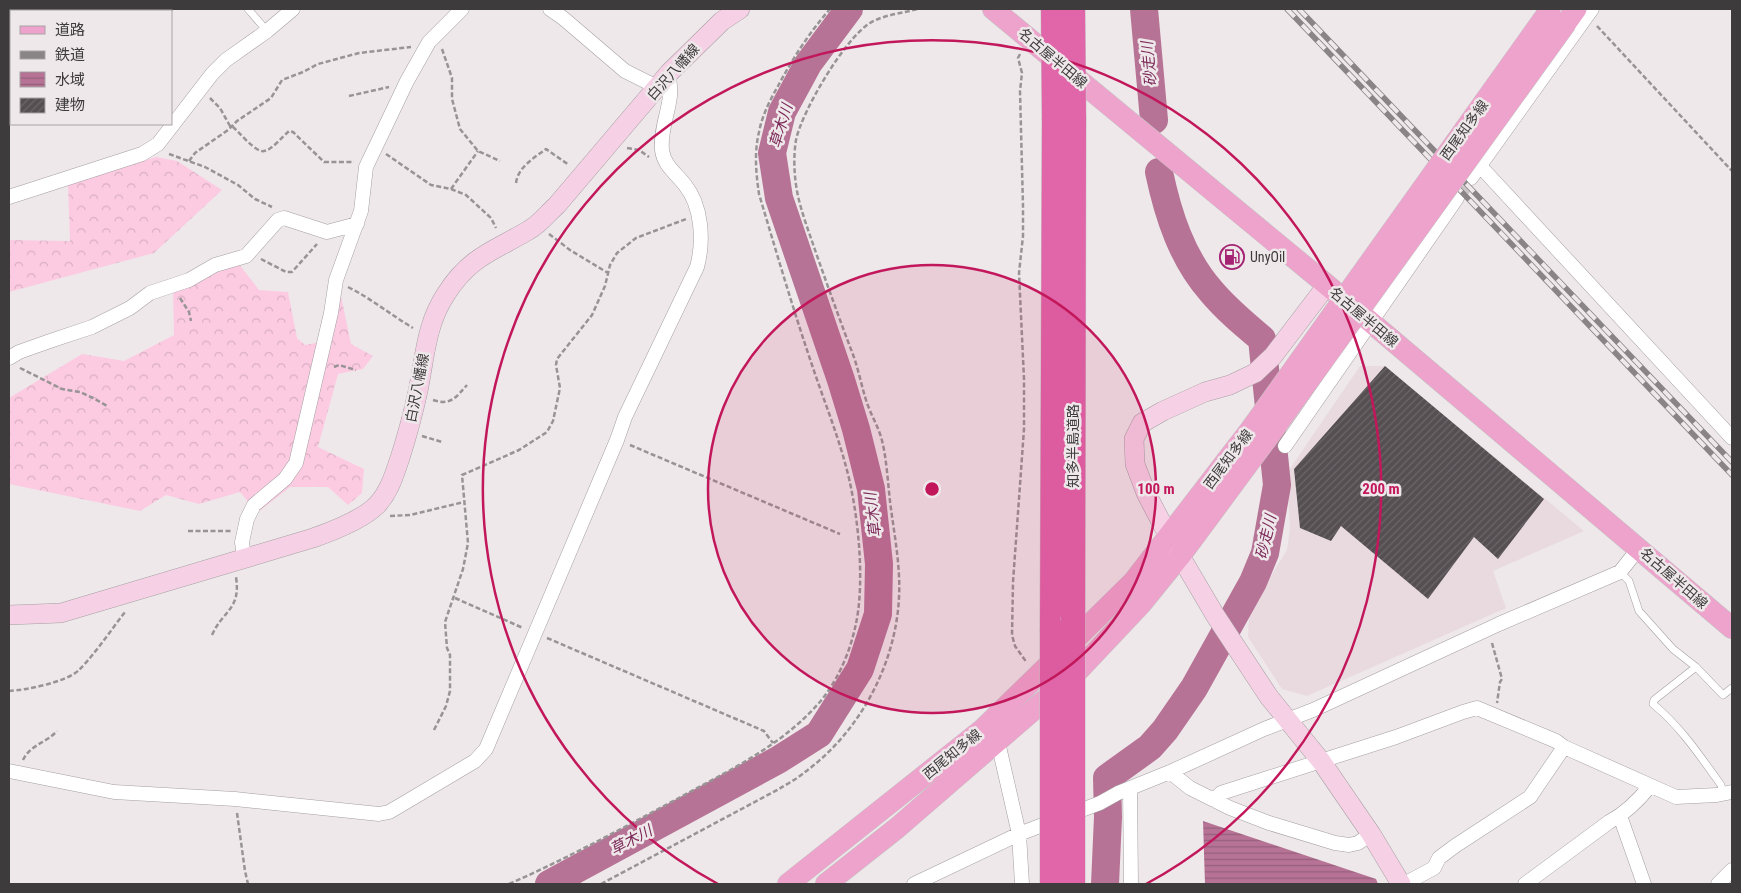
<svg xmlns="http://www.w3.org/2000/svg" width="1741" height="893" font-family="'Roboto Condensed','Noto Sans JP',sans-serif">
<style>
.built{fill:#e9dae0}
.forest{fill:url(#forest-crowns)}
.water{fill:url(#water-rules)}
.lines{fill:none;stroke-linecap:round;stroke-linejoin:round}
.river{stroke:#b77395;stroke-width:28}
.building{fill:url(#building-hatch)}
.street-tunnel{stroke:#cbc5c7;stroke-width:14;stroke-dasharray:14 7;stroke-linecap:butt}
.lane-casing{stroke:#a59fa2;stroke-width:8}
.street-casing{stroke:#a59fa2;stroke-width:15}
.secondary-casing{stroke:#a59fa2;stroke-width:20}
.primary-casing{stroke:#c5c4c4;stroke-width:22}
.highway-casing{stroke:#c5c4c4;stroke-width:25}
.path{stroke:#989495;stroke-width:2.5;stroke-dasharray:5 2.5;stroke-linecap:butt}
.lane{stroke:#fff;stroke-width:7}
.street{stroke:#fff;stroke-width:14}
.secondary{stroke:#f6d1e5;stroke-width:19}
.primary{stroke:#eda3cb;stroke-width:21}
.highway{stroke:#e165a9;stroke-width:24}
.rail-casing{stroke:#898486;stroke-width:5.5}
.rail{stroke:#eee8ea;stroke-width:4;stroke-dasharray:11;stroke-linecap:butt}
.primary-bridge-casing{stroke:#c5c4c4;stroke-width:22;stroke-linecap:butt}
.highway-bridge-casing{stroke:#c5c4c4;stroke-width:25;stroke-linecap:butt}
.primary-bridge{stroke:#eda3cb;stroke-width:21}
.highway-bridge{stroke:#e165a9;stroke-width:24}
.ring{fill:none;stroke:#c2185b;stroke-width:2.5}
.labels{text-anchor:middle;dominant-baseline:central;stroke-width:5;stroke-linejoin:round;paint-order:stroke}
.street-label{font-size:14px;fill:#3e3b3c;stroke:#eee8ea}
.poi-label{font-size:14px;fill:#3e3b3c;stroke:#eee8ea;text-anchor:start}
.water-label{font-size:15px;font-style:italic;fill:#7c2958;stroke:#eee8ea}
.centre{fill:#c2185b;stroke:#eee8ea;stroke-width:2.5}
.ring-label{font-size:15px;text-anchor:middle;font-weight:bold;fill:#c2185b;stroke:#eee8ea;stroke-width:5;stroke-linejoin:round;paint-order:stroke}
</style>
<defs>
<pattern id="forest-crowns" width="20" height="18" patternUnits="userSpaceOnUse" patternTransform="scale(1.25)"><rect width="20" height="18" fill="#fccbe2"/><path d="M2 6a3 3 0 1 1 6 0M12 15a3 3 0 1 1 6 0" fill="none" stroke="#d9afc3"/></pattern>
<pattern id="water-rules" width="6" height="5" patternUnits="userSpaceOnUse" patternTransform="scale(1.25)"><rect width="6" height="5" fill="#b77395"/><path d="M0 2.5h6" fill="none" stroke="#96607b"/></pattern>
<pattern id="building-hatch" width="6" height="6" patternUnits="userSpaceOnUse" patternTransform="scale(1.25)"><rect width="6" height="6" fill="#554f52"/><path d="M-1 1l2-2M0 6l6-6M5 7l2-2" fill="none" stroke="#6b6669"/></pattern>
</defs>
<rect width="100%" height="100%" fill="#eee8ea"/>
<path class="built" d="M1360 366H1385L1584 531 1493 571 1506 608 1307 696 1282 689 1248 637 1249 618 1269 579 1287 550 1290 529 1287 473Z"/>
<path class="forest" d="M156 157 177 161 222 190 154 253 9 292V240L70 241 68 185Z
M239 264 259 290 288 292 297 338 305 345 331 340 340 291 351 344 373 356 363 369 338 374 318 447 364 469 362 493 348 505 328 487H290L257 513 240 492 199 504 166 495 140 511 9 484V398L82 354 124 361 174 335 173 289Z"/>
<path class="water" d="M1203 821 1376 879 1378 884H1205Z"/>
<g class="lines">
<path class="river" d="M1144 9 1154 120
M549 884 778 760 819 734 860 669 878 614 879 564 871 489 856 429 841 380 779 198 772 153 782 112 808 64 849 9
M1105 884 1108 817 1107 778 1150 747 1165 730 1194 688 1253 582 1265 553 1277 485 1262 339C1244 324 1226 309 1211 291 1182 258 1168 215 1159 172"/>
</g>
<path class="building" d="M1385 366 1544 499 1498 559 1474 537 1428 599 1341 526 1331 541 1300 528 1294 469Z"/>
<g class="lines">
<path class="street-tunnel" d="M1457 198 1471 178"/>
<defs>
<path id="lane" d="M248 9 267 31
M168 11 169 9
M1620 572 1629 581 1639 611 1673 649 1696 667
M1723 794 1721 785C1700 756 1681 727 1653 704L1654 700 1696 667 1723 695 1732 688"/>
<path id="street" d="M550 9 563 18 625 71 657 87
M1480 166 1732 438
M1471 178 1592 9
M9 197 142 154 158 144 212 74 226 60 267 31 293 9
M9 358 19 352 50 341 92 327 130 308 150 293 189 280 215 265 246 256 278 220 284 218 327 232 357 224
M1285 446 1457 198
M244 558 242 542 247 519 254 505 285 479 296 463 331 313 336 280 361 211 366 167 407 81 429 42 462 9
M997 741 1000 751 1019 834 1022 884
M9 771 114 792 235 799 379 814 389 812 401 805 475 761 486 749 617 440 625 417 697 267C704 241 702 206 685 185 676 173 664 166 662 150 660 132 668 114 670 96 671 89 669 81 669 73
M1170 772 1190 788 1230 808 1269 823 1335 843 1349 845 1358 843 1371 834
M1130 788 1131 884
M1214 800 1221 793 1396 737 1463 712 1477 708 1556 741 1564 747 1676 797 1717 795 1732 792
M1620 816 1644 884
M914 884 1019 834 1100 803 1118 793 1170 772 1264 729 1313 710 1499 624 1620 572 1639 548
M1404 884 1434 868 1439 858 1455 846 1530 797 1564 747
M1525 884 1609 822C1626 813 1638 801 1650 786
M1718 884 1732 870"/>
<path id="secondary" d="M1327 285 1273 356 1255 373 1230 385 1205 392 1163 411 1142 423 1134 439 1135 464 1146 493 1169 537 1215 615 1269 697 1321 761 1371 834 1401 884
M9 615 61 613 313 538C333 531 362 520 377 505 390 491 394 475 400 458 407 436 413 414 418 391 425 357 426 324 446 294 470 256 494 251 529 230 540 224 548 213 557 205L669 73 722 21 740 9"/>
<path id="primary" d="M993 9 1327 285 1732 628
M1566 23 1576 9
M788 884 983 729 1058 656 1134 581 1251 429
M826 884 897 828 1075 674 1141 604 1180 556 1265 441"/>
<path id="highway" d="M1073 617 1074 120
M1052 629 1054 120"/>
</defs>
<use href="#lane" class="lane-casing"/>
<use href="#street" class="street-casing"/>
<use href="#secondary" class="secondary-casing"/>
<use href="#primary" class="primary-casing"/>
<use href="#highway" class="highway-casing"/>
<path class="path" d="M135 11 136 9
M1597 26 1732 171
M442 49 452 78V99L460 129 478 151 500 161
M1020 54 1018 58 1022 73 1020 91 1023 206V236L1019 273 1024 379V429L1013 582 1012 635 1015 646 1027 663
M349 96 389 87
M210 98 220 108 230 126 233 127C239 132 256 153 264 151 272 150 282 137 289 131L293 132 324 162H354
M9 112 11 110
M627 148 639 150 649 157
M169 154 205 167 238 185 255 199 272 207
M386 154 431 185 451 189 466 195 491 218 496 228
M189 161 195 153 228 130 237 121 271 98 282 80 303 72 318 64 359 53 411 47
M516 183C518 167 534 158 546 149L569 165
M451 189 478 151
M549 234 570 250 608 273
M261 259 286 272H292L317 244
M348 287C372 299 391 315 413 328
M180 298 189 312 191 321
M334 367 339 365 356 370
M20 368 62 389 80 392 93 398 107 406
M433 400C451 406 456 397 467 385
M422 436 442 442
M630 445 840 534
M390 516 410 515 464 502
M188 531H231
M455 598 523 628
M212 635C223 610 241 610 236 577
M547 638 764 731 773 743
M1492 643 1502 679 1500 682 1497 703
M9 691C26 690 67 682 79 670 95 654 111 630 125 612
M434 730 446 706 450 691V655L447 648 445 622 463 569 468 543 462 475 519 450 547 432 553 421 560 388 556 365 557 359 592 315 605 286 610 265 617 253 636 238 686 219
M23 760C30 745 46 743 57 731
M237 813 245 871 248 884
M509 884C566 859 621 829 677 799 726 772 780 747 818 704 836 684 849 655 855 628 866 583 858 508 845 463 836 430 823 398 812 365 793 309 776 251 759 194 756 173 754 153 759 132 762 116 770 100 778 86 793 58 809 33 830 9
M601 884 779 789C787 784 797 779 805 772 865 728 903 651 899 576 898 554 894 531 891 509 888 488 887 457 881 437 877 424 870 413 866 400 861 384 858 367 852 352 839 318 827 284 815 250 807 226 797 202 795 176 794 165 794 152 796 140 802 111 845 38 870 23 885 14 901 14 917 9"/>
<use href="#lane" class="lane"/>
<use href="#street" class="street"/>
<use href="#secondary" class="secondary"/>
<use href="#primary" class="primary"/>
<use href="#highway" class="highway"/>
<defs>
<path id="rail" d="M1287 9 1732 475
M1299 9 1732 462"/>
</defs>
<use href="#rail" class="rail-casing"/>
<use href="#rail" class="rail"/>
<defs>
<path id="primary-bridge" d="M1251 429 1550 10
M1265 441 1566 23"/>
<path id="highway-bridge" d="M1053 9 1054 120
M1073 9 1074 120
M1052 884V629
M1073 884V617"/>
</defs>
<use href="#primary-bridge" class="primary-bridge-casing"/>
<use href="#highway-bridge" class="highway-bridge-casing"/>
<use href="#primary-bridge" class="primary-bridge"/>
<use href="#highway-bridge" class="highway-bridge"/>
</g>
<circle cx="932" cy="489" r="224" fill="#c2185b" fill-opacity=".12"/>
<g class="ring">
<circle cx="932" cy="489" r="224"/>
<path d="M718 884A449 449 0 1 1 1146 884"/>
</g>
<defs>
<symbol id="fuel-ring" viewBox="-11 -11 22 22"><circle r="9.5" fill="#eee8ea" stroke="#a42372" stroke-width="1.5"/><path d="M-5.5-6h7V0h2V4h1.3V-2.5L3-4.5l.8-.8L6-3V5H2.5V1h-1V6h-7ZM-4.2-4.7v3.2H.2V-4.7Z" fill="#a42372"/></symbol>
</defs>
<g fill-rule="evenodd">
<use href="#fuel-ring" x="1218" y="243" width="28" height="28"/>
</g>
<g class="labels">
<g class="street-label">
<text transform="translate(1053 58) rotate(40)">名古屋半田線</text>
<text transform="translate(673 72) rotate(-48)">白沢八幡線</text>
<text transform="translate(1464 130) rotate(-54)">西尾知多線</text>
<text transform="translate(1364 317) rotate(40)">名古屋半田線</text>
<text transform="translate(417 388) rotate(-79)">白沢八幡線</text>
<text transform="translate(1073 446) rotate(-90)">知多半島道路</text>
<text transform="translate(1228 459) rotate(-53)">西尾知多線</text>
<text transform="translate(1674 578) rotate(41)">名古屋半田線</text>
<text transform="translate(952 754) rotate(-39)">西尾知多線</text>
</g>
<g class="poi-label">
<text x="1250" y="257">UnyOil</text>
</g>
<g class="water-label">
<text transform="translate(1149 64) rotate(-95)">砂走川</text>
<text transform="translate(781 126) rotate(-73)">草木川</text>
<text transform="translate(873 515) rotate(-97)">草木川</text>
<text transform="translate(1266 537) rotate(-77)">砂走川</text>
<text transform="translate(631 840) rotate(-28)">草木川</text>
</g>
</g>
<circle cx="932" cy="489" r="8" class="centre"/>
<g class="ring-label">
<text x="1156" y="494">100 m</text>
<text x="1381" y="494">200 m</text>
</g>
<rect width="1741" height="893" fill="none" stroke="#3e3b3c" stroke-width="20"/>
<rect x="10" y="10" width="162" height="115" fill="#eee8ea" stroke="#a8a3a4"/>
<rect x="20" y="26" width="25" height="8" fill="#eda3cb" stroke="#a8a3a4"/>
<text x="55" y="35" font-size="15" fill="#3e3b3c">道路</text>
<rect x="20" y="51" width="25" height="8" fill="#898486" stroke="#a8a3a4"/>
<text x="55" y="60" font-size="15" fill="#3e3b3c">鉄道</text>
<rect x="20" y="72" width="25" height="15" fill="url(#water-rules)" stroke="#a8a3a4"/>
<text x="55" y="85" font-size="15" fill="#3e3b3c">水域</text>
<rect x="20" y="98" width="25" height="15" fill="url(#building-hatch)" stroke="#a8a3a4"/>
<text x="55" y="110" font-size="15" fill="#3e3b3c">建物</text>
</svg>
